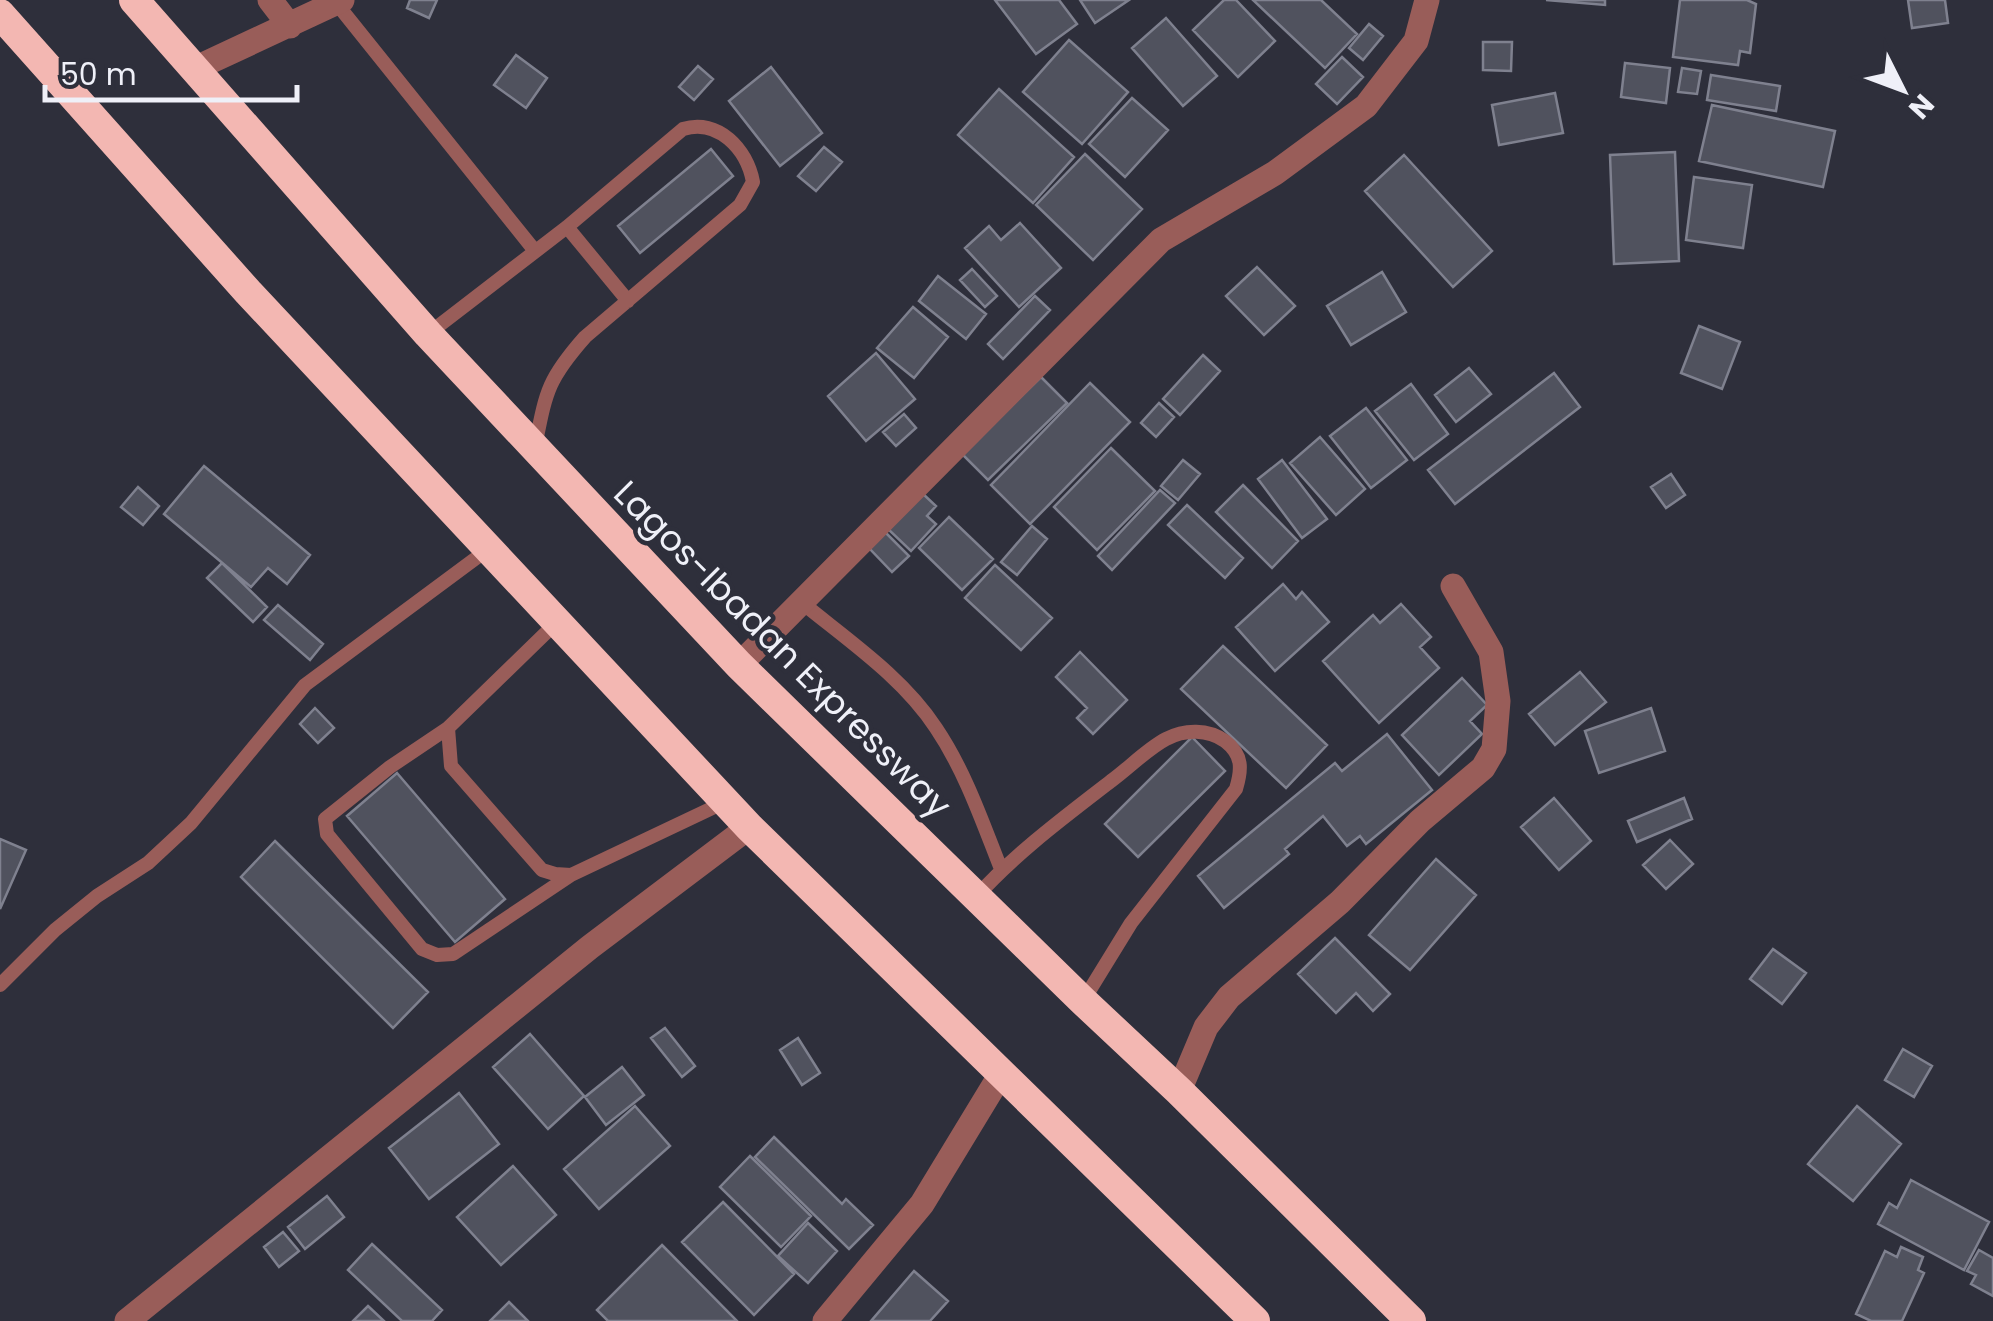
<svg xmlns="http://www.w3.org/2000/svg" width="1993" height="1321" font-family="Poppins,sans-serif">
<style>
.building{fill:#50525e;stroke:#7f818f;stroke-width:2.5}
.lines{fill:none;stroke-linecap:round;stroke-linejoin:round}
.service{stroke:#995d59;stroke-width:14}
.minor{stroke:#995d59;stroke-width:25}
.motorway{stroke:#f3b7b2;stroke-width:30}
.labels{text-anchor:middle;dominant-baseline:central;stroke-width:9;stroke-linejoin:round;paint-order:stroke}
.street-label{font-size:35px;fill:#eff0f8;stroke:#2e2f3b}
</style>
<rect width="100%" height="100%" fill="#2e2f3b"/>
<path class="building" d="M410 0H437L429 18 407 8Z
M995 0H1059L1077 24 1036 54Z
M1080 0H1129L1095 23Z
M1224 0H1236L1275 41 1238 77 1193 30Z
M1253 0H1321L1357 34 1325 68Z
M1546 0H1605V5Z
M1680 0H1747L1756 4 1750 53 1740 51 1738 65 1673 57Z
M1908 0H1945L1948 23 1912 28Z
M1166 18 1217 76 1183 106 1132 48Z
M1369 24 1383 36 1363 60 1349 48Z
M1069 40 1128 92 1082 144 1023 92Z
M1483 42H1512L1511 71 1483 70Z
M516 55 547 78 526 108 494 85Z
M1342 57 1363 77 1337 104 1316 84Z
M1625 63 1670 68 1666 103 1621 97Z
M698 66 713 79 694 100 679 87Z
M771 67 822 133 780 166 729 101Z
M1682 68 1701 71 1697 94 1678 92Z
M1711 75 1780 86 1776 111 1707 100Z
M999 89 1074 157 1033 203 958 135Z
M1555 93 1563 133 1499 145 1492 105Z
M1132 98 1168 130 1125 177 1089 144Z
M1712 105 1835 131 1823 187 1699 161Z
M824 147 842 162 816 191 798 176Z
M711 149 733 176 640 253 618 226Z
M1675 152 1679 261 1614 264 1610 155Z
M1085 154 1142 209 1093 260 1036 205Z
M1404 155 1492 251 1453 287 1365 191Z
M1694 177 1752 185 1743 248 1686 240Z
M1020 223 1061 268 1019 307 965 248 989 226 1001 240Z
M1257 267 1295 306 1264 335 1226 296Z
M972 269 997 296 985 307 960 280Z
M1382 272 1406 312 1351 345 1327 306Z
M938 276 986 314 966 339 919 301Z
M1035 296 1050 310 1003 359 988 344Z
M913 307 948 337 914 378 877 348Z
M1699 326 1740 342 1722 389 1681 373Z
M876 353 915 399 866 441 828 396Z
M1203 355 1220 371 1180 415 1163 399Z
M1469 368 1491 394 1456 422 1435 395Z
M1554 373 1580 407 1455 504 1428 470Z
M1041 377 1067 403 988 480 962 454Z
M1090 383 1130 422 1030 524 991 485Z
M1411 384 1448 434 1414 460 1375 411Z
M1159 403 1174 417 1156 437 1141 423Z
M1366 408 1407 460 1371 488 1330 436Z
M904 414 916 428 896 446 883 432Z
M1320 437 1365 489 1336 515 1290 463Z
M1111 448 1155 491 1097 550 1054 507Z
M1183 460 1200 474 1178 500 1161 486Z
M1282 460 1327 519 1302 538 1258 479Z
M204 466 310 555 287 584 268 568 251 587 164 514Z
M1671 474 1685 495 1666 508 1651 487Z
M1243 485 1298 541 1272 568 1216 512Z
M138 487 159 506 143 525 121 507Z
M1160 490 1175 503 1112 570 1098 556Z
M922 493 936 506 927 516 936 524 911 551 888 529Z
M1187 505 1243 558 1225 578 1168 525Z
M949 517 993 559 962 590 919 548Z
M1032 526 1047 539 1017 575 1001 562Z
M885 532 909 556 892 572 869 548Z
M222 563 267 607 253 622 207 578Z
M995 565 1052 618 1021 650 965 598Z
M1283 584 1296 599 1302 592 1329 622 1275 671 1236 627Z
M1401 604 1431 637 1420 647 1439 668 1379 723 1323 661 1373 615 1380 623Z
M278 605 323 644 310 660 264 620Z
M1223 646 1327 745 1286 788 1181 689Z
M1080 652 1127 700 1093 734 1077 718 1087 708 1056 677Z
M1580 672 1606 702 1555 745 1529 714Z
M1462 678 1487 705 1470 721 1482 734 1439 775 1402 735Z
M315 708 334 728 318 743 300 724Z
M1651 708 1665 751 1599 773 1585 731Z
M1387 734 1432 790 1366 844 1360 836 1347 846 1323 816 1285 849 1289 854 1224 908 1198 876 1335 763 1342 771Z
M1192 737 1225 771 1138 857 1105 824Z
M397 773 505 899 455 942 347 816Z
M1554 798 1591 841 1559 870 1521 827Z
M1684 798 1692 819 1637 842 1628 821Z
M0 839 26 850 0 909Z
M1670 840 1693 864 1666 889 1643 865Z
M275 841 428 992 393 1028 241 877Z
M1436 859 1476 895 1410 970 1369 935Z
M1335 938 1390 994 1373 1011 1356 993 1336 1013 1298 974Z
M1773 949 1806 973 1782 1004 1750 979Z
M665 1028 695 1066 682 1077 651 1038Z
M530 1034 584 1096 548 1129 493 1067Z
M798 1038 820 1073 802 1085 780 1050Z
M1903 1049 1932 1066 1914 1097 1885 1080Z
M622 1067 644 1095 606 1125 585 1097Z
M459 1093 499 1144 429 1199 389 1148Z
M635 1106 670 1146 599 1209 564 1169Z
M1857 1106 1901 1144 1853 1201 1808 1164Z
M774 1137 842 1204 846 1199 873 1225 849 1249 755 1157Z
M750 1156 811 1216 781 1247 720 1187Z
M513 1166 556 1215 501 1265 457 1217Z
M1911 1180 1989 1222 1964 1270 1878 1224 1889 1203 1897 1208Z
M327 1196 344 1217 305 1249 288 1227Z
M723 1202 794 1274 754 1315 682 1242Z
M808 1223 837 1251 808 1283 778 1256Z
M283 1232 299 1251 279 1267 264 1247Z
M372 1244 442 1310 432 1321H402L348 1270Z
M662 1245 737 1321H608L597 1310Z
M1901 1247 1923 1257 1918 1270 1924 1273 1902 1321H1871L1856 1314 1885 1251 1897 1257Z
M1979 1250 1993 1258V1296L1971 1284 1976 1275 1967 1271Z
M914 1271 948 1301 930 1321H871Z
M509 1302 528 1321H490Z
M368 1306 384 1321H353Z"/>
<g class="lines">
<path class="service" d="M337 4 535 251
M567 227 628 301
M428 334 567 227 683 129C718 118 747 149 753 182L740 205 585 337C547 380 546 392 535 447
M800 601C846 639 903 677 936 728 965 771 982 821 1001 869
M556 623 448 728 451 766 542 870 555 874 571 875 725 802
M448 728 390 767 325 819 327 834 422 949 437 955 453 954 571 875
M976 897C1016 853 1063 818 1111 781 1129 768 1147 749 1166 739 1185 729 1208 729 1225 741 1243 755 1242 769 1236 789L1131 923 1083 1001
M0 985 55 930 97 896 148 863 191 823 305 685 487 550"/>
<path class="minor" d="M270 0 290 26
M194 69 342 0
M739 665 1161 240 1275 173 1366 106 1416 41 1427 0
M1179 1091 1206 1027 1229 997 1340 902 1420 821 1483 768 1494 749 1498 701 1491 652 1453 586
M127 1321 590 947 749 827
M825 1321 922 1204 1001 1074"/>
<path class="motorway" d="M134 0 428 334 739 665 1083 1001 1179 1091 1411 1321
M0 14 248 292 749 827 1255 1321"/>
</g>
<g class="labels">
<g class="street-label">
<text transform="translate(783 649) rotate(45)">Lagos-Ibadan Expressway</text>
</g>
</g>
<g transform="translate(1903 90) rotate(132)" stroke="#2e2f3b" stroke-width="8" paint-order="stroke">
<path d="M0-8L18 38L0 25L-18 38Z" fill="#eff0f8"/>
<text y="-15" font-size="28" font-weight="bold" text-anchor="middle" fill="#eff0f8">N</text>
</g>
<path d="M45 85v15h252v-15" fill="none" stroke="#eff0f8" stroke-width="5"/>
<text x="60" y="85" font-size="30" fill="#eff0f8" stroke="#2e2f3b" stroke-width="8" paint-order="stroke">50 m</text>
</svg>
